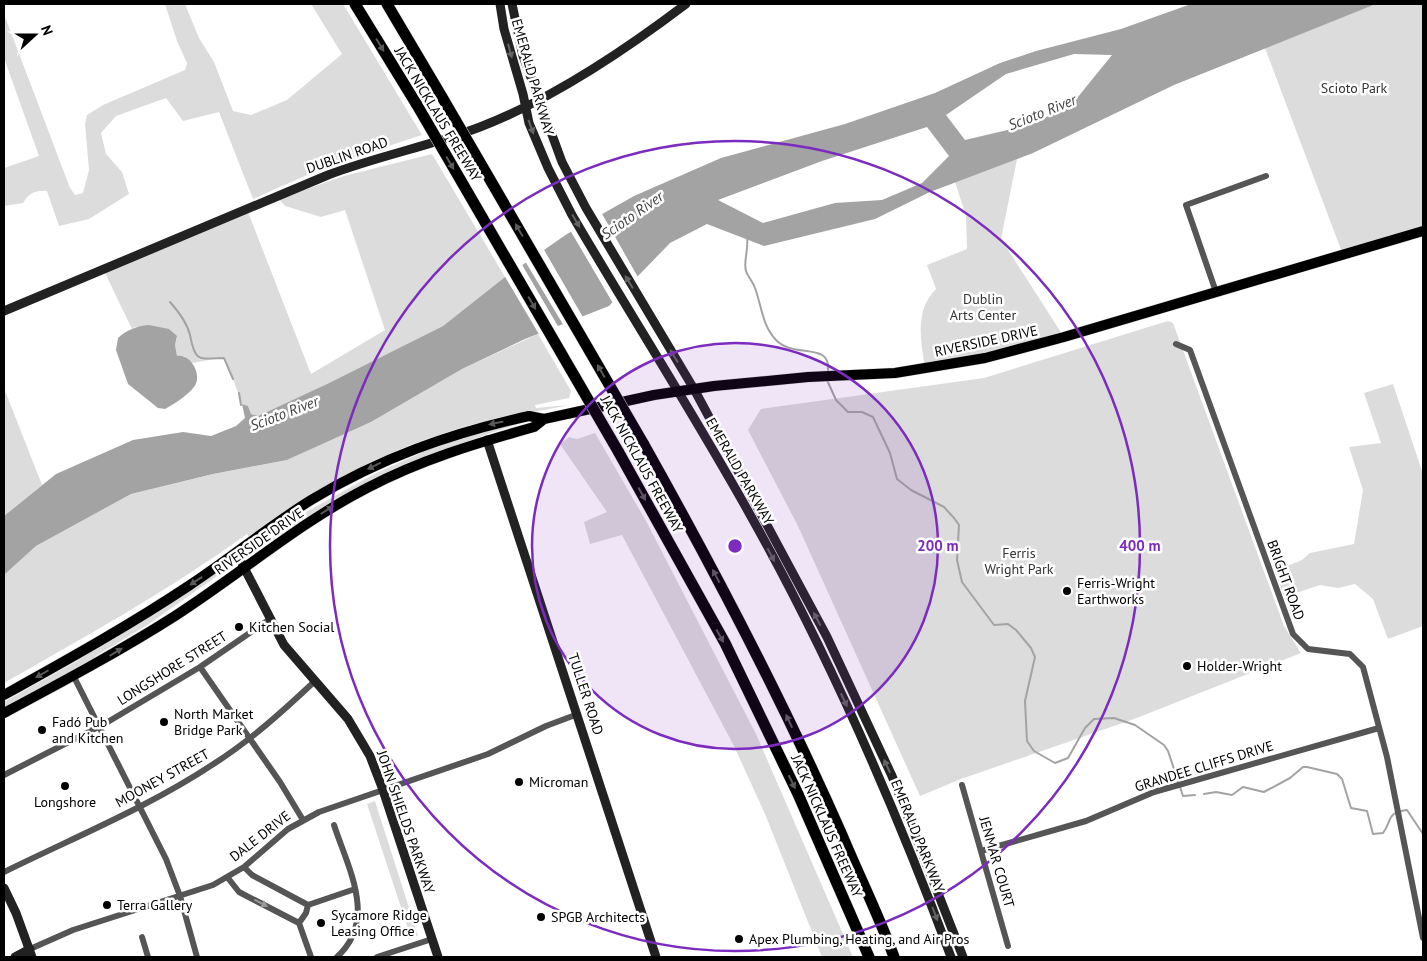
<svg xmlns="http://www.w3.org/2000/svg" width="1427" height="961" font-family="'PT Sans',sans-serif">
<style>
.green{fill:#dcdcdc}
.water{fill:#a3a3a3;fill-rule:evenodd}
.pier{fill:#fff}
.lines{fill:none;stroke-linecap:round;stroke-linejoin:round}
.stream{stroke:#a3a3a3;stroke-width:2}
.primary-casing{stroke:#dbdbdb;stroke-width:11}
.highway-casing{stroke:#dbdbdb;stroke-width:12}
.street{stroke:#555;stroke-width:6}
.secondary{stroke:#222;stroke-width:9}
.primary{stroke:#000;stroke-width:10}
.highway{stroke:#000;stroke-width:11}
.highway-bridge-casing{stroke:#dbdbdb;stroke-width:12;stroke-linecap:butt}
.highway-bridge{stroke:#000;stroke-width:11}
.oneway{fill:#595959}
.oneway2{fill:#646464}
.oneway3{fill:#999}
.ring{fill:none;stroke:#7b2cbf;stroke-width:2.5}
.poi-dot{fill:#000;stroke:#fff;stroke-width:2}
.labels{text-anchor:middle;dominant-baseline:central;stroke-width:5;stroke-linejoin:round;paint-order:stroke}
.street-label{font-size:14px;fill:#000;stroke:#fff}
.park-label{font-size:14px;fill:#333;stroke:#fff}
.poi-label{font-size:14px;fill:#000;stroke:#fff;text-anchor:start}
.water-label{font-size:15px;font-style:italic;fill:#444;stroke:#fff}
.centre{fill:#7b2cbf;stroke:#fff;stroke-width:2.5}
.ring-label{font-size:15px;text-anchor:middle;font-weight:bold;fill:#7b2cbf;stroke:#fff;stroke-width:5;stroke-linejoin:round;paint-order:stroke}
</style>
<rect width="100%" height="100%" fill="#fff"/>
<path class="green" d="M165 4H185L199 38 214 62 233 111 251 115 287 100 342 54 311 4H343L422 135 330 165 253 199 219 112 183 121 166 98 116 116 101 133 106 154 122 172 129 194 89 219 59 226 47 191C36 190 29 193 23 203L4 206V168L39 156 4 58V14L70 188 75 195 83 193 89 170 85 124 87 115 103 105 185 70 187 63 177 41Z
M1376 4H1423V231L1343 255 1265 48Z
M432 154 505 277 443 326 327 384 258 416 251 414 248 406 242 404 225 357 192 363 184 356H177L175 345 177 338 135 327 132 329 105 273 248 212 311 374 385 330 345 210 321 217 285 206 279 199 344 176Z
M1017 159 1001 239 1064 337 925 368C921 341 914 311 936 289L927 265 967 249 966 216 955 182Z
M1168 321 1173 323 1284 626 1301 653 1134 719 961 779 920 796 798 526 748 430 761 409 984 378Z
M538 334 571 391 569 398 535 405 536 408 569 405 470 425 415 443 383 457 250 539 247 534C170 590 86 636 4 683V575L36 546 131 494 213 474 287 460 371 422 462 369Z
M1393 384 1423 474V626L1388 639 1373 599 1355 584 1338 588 1320 585 1284 597 1275 571 1302 560 1310 553 1354 544 1363 490 1349 447 1381 443 1364 393Z
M4 388 42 485 4 516Z
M517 423V425C428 449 349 501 269 546L267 544 308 511 376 473 419 454 432 446Z
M595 433 646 521 756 734 853 957H822L765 814 734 746 622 535 590 544 584 522 607 512 560 444 569 437 577 439Z
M215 573 217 576 149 624 96 656 83 668 4 708V702L77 661 90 650Z
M375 801 418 936 411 938 367 804Z"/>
<path class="water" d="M1191 4H1376L1174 85 1033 153 930 192 875 219 764 246 707 224 670 243 609 306 525 339 462 369 371 422 287 460 213 474 131 494 36 546 4 575V516L56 474 133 440 183 432 211 436 236 426 245 418 242 404 248 406 251 414 258 416 327 384 443 326 505 277 567 234 634 196 721 158 845 124 935 93 1000 63 1036 51 1121 29ZM1074 54 1112 55 1073 103 1033 124 965 140 946 115 1006 74ZM927 127 949 156 922 183 882 200 835 203 763 223 718 200 822 161Z
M149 325 169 329 177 336 175 345 177 356C191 353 203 376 194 387 187 396 174 404 165 409L158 408 128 384 116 350 118 338C126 330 137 326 149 325Z"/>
<path class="pier" d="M601 212 639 279 614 305 570 230Z
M543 248 584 319 564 326 525 261Z
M521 263 559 328 540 336 504 275Z"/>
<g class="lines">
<path class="stream" d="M747 237C749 249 743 262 746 271 748 277 753 282 755 288 762 307 762 325 776 340 794 359 831 341 828 371
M170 302C178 311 187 322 190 335 195 362 198 359 224 358L233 379
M827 380 836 400 848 412H862L873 417 890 453 897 479 911 490 944 507 954 518 959 525 957 560 962 582 994 625 1008 624 1016 630 1031 648 1035 657 1025 701 1027 741 1034 751 1055 763 1068 758 1085 728 1094 719 1114 718 1135 725 1164 745 1168 751 1183 796 1195 795
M239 393 241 405
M1204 794 1216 792 1232 795 1243 787 1264 792 1290 778 1303 767H1307L1337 774 1342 779 1351 808 1367 811 1373 834 1383 833C1393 819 1386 813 1407 810L1423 834"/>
<defs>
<path id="primary" d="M4 695C67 660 130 625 190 585 231 558 269 526 311 500 380 458 451 433 529 416L544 419 654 395 714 386 808 377 895 373 985 358 1064 337 1423 231
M4 713C62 682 120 651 175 616 240 574 299 523 367 488 420 460 477 443 534 427L544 419"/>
<path id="highway" d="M355 4 417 105
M387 4 442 97
M643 443C715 571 783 701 842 835 859 876 879 916 894 957
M618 451 725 643 798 794 869 957"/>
</defs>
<use href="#primary" class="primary-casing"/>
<use href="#highway" class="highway-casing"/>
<path class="street" d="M1216 292 1186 205 1266 176
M1176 344 1190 350 1293 634 1308 649 1350 654 1363 667 1387 757 1423 938
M200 667 280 782 303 820
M74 677 166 859 180 896 197 957
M4 775 106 723 200 667 270 619
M962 785 1008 946
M334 825C348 868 378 920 337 957
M981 851 1086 821 1154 792 1379 728
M244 867 252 875 308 905
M4 872C75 837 149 807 215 763 251 740 283 711 315 681
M228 878 239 892 299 923
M308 905 355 889
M299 923 311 957
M299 923 306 913 308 905
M142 937 148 957
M30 949 73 930 213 885 244 867 288 829 319 812 488 754 546 726 578 714
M377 957 432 939"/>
<path class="secondary" d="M500 4 504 29 523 94 529 123 548 168 572 215C630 314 692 411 748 511 828 653 894 804 951 957
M512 4 523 56 562 162 586 208 694 389 827 637 892 776 963 957
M4 311 328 175C378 156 430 146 480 127 553 99 624 51 686 4
M487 440 656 957
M237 554 284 645 348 719 370 756 383 790 438 957
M4 888 16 913 32 957
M15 957 30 949"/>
<use href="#primary" class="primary"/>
<use href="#highway" class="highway"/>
<defs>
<path id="highway-bridge" d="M442 97 643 443
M417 105 618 451"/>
</defs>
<use href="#highway-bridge" class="highway-bridge-casing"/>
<use href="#highway-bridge" class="highway-bridge"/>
</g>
<defs><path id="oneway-solid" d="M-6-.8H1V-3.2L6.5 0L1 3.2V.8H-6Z" transform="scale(1.25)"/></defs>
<g class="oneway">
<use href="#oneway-solid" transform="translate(380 45) rotate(59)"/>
<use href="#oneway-solid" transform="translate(450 163) rotate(60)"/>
<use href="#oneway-solid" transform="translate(519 230) rotate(-120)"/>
<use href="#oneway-solid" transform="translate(532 303) rotate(60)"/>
<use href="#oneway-solid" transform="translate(601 371) rotate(-120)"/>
<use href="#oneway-solid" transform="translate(496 423) rotate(168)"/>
<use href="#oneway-solid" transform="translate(374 466) rotate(154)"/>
<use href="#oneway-solid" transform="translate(642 494) rotate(61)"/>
<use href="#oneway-solid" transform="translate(327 510) rotate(-32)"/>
<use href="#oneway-solid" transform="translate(716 576) rotate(-118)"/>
<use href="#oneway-solid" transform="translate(196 581) rotate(146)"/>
<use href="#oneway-solid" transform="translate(720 636) rotate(61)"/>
<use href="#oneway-solid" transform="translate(116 652) rotate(-31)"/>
<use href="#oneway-solid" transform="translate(42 674) rotate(150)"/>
<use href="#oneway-solid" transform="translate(789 721) rotate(-115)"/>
<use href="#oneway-solid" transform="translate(792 782) rotate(64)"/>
</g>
<g class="oneway2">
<use href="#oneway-solid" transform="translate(510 51) rotate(75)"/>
<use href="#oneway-solid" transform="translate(531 127) rotate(70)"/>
<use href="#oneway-solid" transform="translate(576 221) rotate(60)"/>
<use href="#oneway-solid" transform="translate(629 282) rotate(-121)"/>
<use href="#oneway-solid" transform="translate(674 356) rotate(-121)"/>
<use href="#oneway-solid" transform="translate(771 555) rotate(62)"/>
<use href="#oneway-solid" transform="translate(817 619) rotate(-118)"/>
<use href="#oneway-solid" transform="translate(844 700) rotate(65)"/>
<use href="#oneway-solid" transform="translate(887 766) rotate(-115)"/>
<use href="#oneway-solid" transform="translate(935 914) rotate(69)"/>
</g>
<use class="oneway3" href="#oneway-solid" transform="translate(261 903) rotate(27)"/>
<circle cx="735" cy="546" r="203" fill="#7b2cbf" fill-opacity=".12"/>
<g class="ring">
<circle cx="735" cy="546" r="203"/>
<circle cx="735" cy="546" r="405"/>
</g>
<g class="poi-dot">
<circle cx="1067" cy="591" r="5"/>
<circle cx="239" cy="627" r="5"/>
<circle cx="1187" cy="666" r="5"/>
<circle cx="164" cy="722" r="5"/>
<circle cx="42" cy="730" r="5"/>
<circle cx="519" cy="782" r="5"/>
<circle cx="65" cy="786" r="5"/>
<circle cx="107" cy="905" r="5"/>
<circle cx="541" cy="917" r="5"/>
<circle cx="321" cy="923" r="5"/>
<circle cx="739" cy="939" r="5"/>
</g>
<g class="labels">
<g class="street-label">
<text transform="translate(533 77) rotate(74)">EMERALD PARKWAY</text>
<text transform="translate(438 114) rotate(59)">JACK NICKLAUS FREEWAY</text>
<text transform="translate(347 155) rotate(-19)">DUBLIN ROAD</text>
<text transform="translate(986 341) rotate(-12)">RIVERSIDE DRIVE</text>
<text transform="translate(642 464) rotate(61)">JACK NICKLAUS FREEWAY</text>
<text transform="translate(740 471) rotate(60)">EMERALD PARKWAY</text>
<text transform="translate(259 541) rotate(-35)">RIVERSIDE DRIVE</text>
<text transform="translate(1286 580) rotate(70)">BRIGHT ROAD</text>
<text transform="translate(172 668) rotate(-32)">LONGSHORE STREET</text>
<text transform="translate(586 694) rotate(72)">TULLER ROAD</text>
<text transform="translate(1204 766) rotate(-17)">GRANDEE CLIFFS DRIVE</text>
<text transform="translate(162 778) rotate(-29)">MOONEY STREET</text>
<text transform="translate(406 822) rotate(71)">JOHN SHIELDS PARKWAY</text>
<text transform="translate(827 826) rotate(66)">JACK NICKLAUS FREEWAY</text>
<text transform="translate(260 836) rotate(-38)">DALE DRIVE</text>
<text transform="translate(918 836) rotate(68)">EMERALD PARKWAY</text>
<text transform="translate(997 862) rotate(74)">JENMAR COURT</text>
</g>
<g class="park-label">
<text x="1354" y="88">Scioto Park</text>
<text x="983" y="299">Dublin<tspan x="983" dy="16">Arts Center</tspan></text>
<text x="1019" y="553">Ferris<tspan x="1019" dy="16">Wright Park</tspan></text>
</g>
<g class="poi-label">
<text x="1077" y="583">Ferris-Wright<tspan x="1077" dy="16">Earthworks</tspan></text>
<text x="249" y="627">Kitchen Social</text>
<text x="1197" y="666">Holder-Wright</text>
<text x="174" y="714">North Market<tspan x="174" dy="16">Bridge Park</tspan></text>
<text x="52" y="722">Fadó Pub<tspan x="52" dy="16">and Kitchen</tspan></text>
<text x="529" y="782">Microman</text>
<text x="65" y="802" text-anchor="middle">Longshore</text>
<text x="117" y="905">Terra Gallery</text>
<text x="331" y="915">Sycamore Ridge<tspan x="331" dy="16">Leasing Office</tspan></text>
<text x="551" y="917">SPGB Architects</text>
<text x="749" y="939">Apex Plumbing, Heating, and Air Pros</text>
</g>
<g class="water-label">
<text transform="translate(1042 112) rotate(-22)">Scioto River</text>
<text transform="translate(632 215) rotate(-35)">Scioto River</text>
<text transform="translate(284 413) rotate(-21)">Scioto River</text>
</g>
</g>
<circle cx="735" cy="546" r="8" class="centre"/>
<g class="ring-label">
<text x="938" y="551">200 m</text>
<text x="1140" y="551">400 m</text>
</g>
<rect width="1427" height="961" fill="none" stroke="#000000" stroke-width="10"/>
<g transform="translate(35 35) rotate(69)" stroke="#ffffff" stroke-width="4" paint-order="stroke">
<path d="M0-4L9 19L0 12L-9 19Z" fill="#000000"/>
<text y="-8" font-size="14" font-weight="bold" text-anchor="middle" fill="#000000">N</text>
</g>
</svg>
